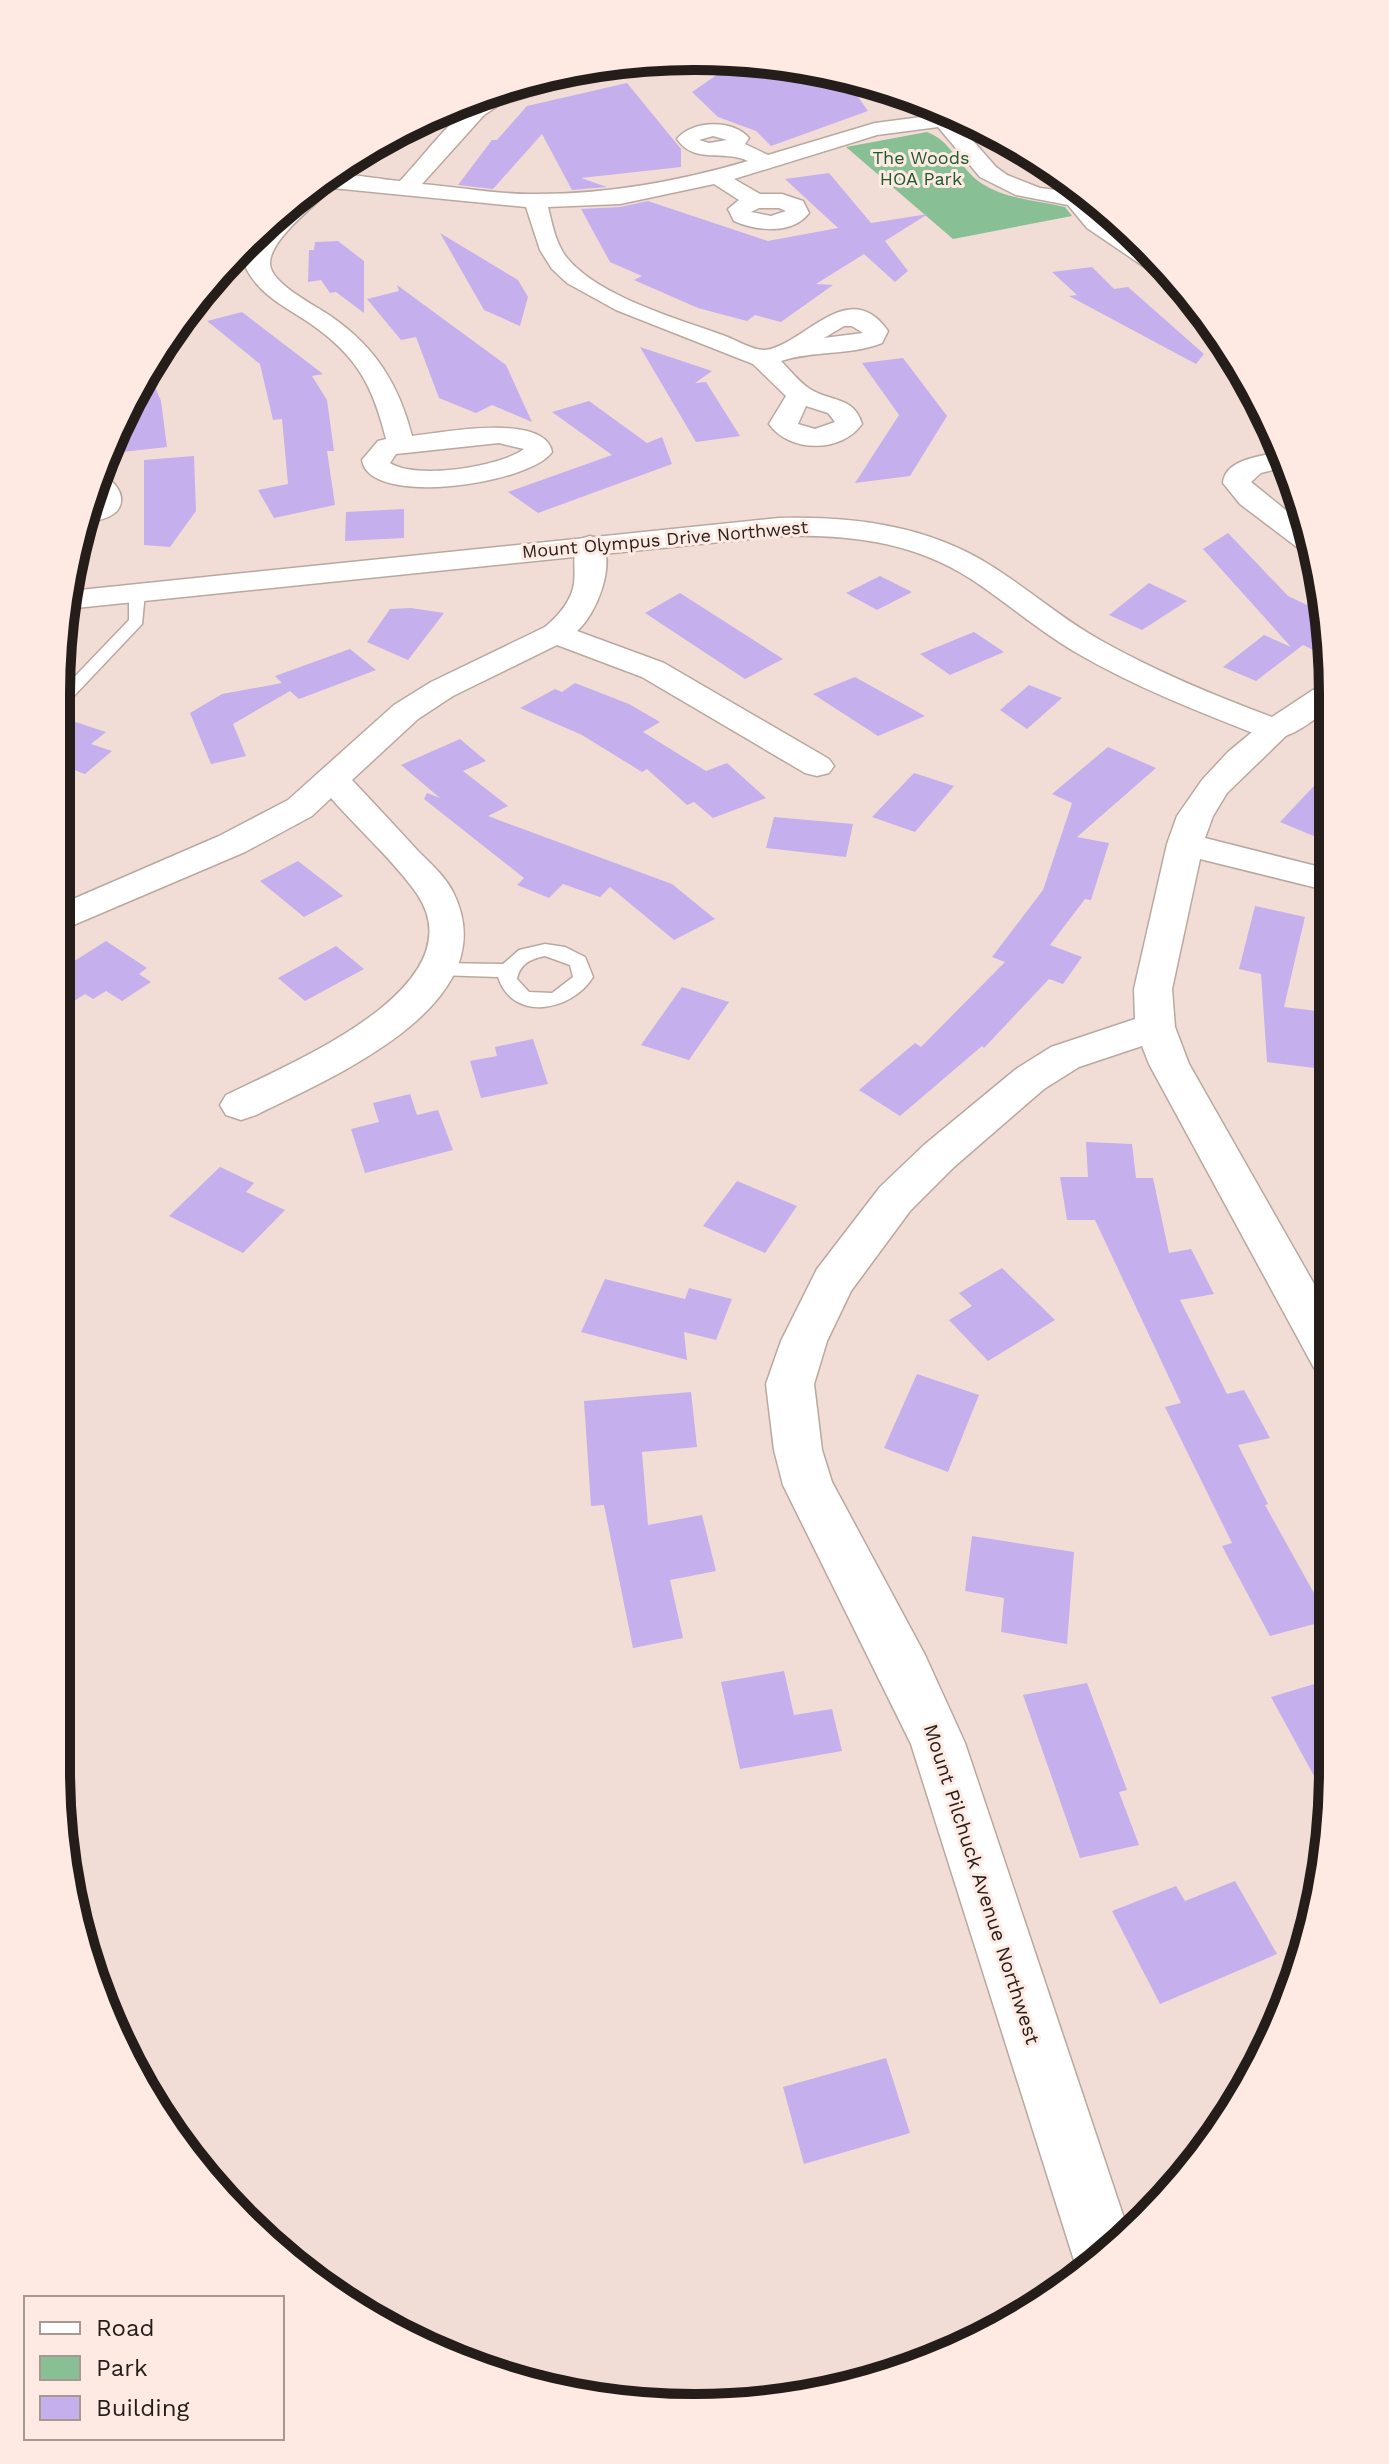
<svg xmlns="http://www.w3.org/2000/svg" width="1389" height="2464" font-family="'Work Sans',sans-serif">
<style>
.green{fill:#89bf94}
.building{fill:#c6afed}
.lines{fill:none;stroke-linecap:round;stroke-linejoin:round}
.service-casing{stroke:#baa8a0;stroke-width:3}
.minor-casing{stroke:#baa8a0;stroke-width:3}
.tertiary-casing{stroke:#baa8a0;stroke-width:3}
.service{fill:#fff;fill-rule:evenodd}
.minor{fill:#fff;fill-rule:evenodd}
.tertiary{fill:#fff;fill-rule:evenodd}
.labels{text-anchor:middle;dominant-baseline:central;stroke-width:6;stroke-linejoin:round;paint-order:stroke}
.far-park-label{font-size:18px;fill:#1b592e;stroke:#feeae2}
.far-street-label{font-size:18px;fill:#241d1a;stroke:#feeae2}
.street-label{font-size:20px;fill:#241d1a;stroke:#feeae2}
.rim{fill:none;stroke:#241d1a;stroke-width:10}
</style>
<rect width="100%" height="100%" fill="#f1ddd5"/>
<path class="green" d="M927 132C952 141 960 169 981 183 1005 199 1038 201 1065 207L1072 216 953 239 846 147Z"/>
<path class="building" d="M731 65 849 84 868 111 771 146 756 131 718 117 692 92Z
M627 83 681 149V167L581 178 607 187 572 190 542 134 493 189 458 185 492 140H497L527 106Z
M829 173 871 223 928 214 885 241 908 271 895 282 864 254 816 284 833 285 781 322 755 315 747 321 698 308 634 280 642 276 610 262 581 209 620 207 648 201 768 241 838 228 785 179Z
M440 233 518 280 528 297 520 326 484 310Z
M338 241 364 261V313L336 292 330 293 321 280 308 282 309 250H314L315 242Z
M1092 267 1114 289 1128 287 1204 354 1196 364 1069 296 1077 295 1052 272Z
M397 285 506 365 532 422 492 405 476 413 439 398 416 337 401 340 367 299 399 291Z
M242 312 323 374 312 376 327 400 334 451H327L335 505 274 518 258 490 288 484 282 419 273 420 260 364 207 321Z
M640 347 712 371 695 383 706 382 740 436 696 442Z
M903 358 947 416 910 476 855 483 899 415 862 363Z
M147 368 161 401 167 447 122 452 119 425Z
M589 401 647 443 662 437 672 464 538 513 508 492 612 455 552 412Z
M194 456 196 511 170 547 144 545V460Z
M404 509V538L345 541 346 512Z
M1228 533 1288 596 1328 615V657L1303 645 1256 681 1223 667 1264 635 1291 647 1203 549Z
M880 576 912 592 877 610 846 593Z
M1149 583 1187 601 1142 630 1109 615Z
M680 593 783 659 745 679 645 613Z
M411 608 444 613 408 660 367 642 390 609Z
M974 632 1004 652 950 675 920 654Z
M350 649 376 670 299 699 290 691 233 724 246 756 211 764 190 713 222 694 282 683 275 676Z
M855 677 925 716 878 736 813 694Z
M575 683 629 704 660 722 643 732 706 771 727 763 766 798 713 818 694 802 687 805 647 769 642 772 582 735 520 708 555 689 562 692Z
M1029 685 1062 698 1027 729 1000 710Z
M57 716 106 732 91 744 112 751 85 774 63 766 57 771Z
M460 739 486 761 463 771 508 806 488 816 672 884 715 919 674 940 610 887 600 897 563 884 549 898 517 885 524 878 424 799 427 793 440 798 401 765Z
M1108 747 1156 768 1077 837 1109 843 1091 900 1085 899 1050 945 1082 957 1063 984 1049 979 984 1048 982 1046 900 1116 859 1090 915 1043 921 1047 1005 962 992 957 1043 890 1072 803 1052 794Z
M1328 771V842L1280 822Z
M914 773 954 786 915 832 872 817Z
M774 817 853 824 846 857 766 848Z
M298 861 343 896 304 917 260 881Z
M1255 906 1305 917 1284 1007 1317 1011 1323 1069 1267 1062 1261 974 1239 969Z
M106 941 147 968 139 974 151 982 122 1001 106 991 93 999 85 994 71 1003 57 994V972Z
M336 946 364 969 305 1001 278 978Z
M682 987 729 1002 689 1060 641 1045Z
M533 1039 548 1084 481 1098 470 1061 497 1056 495 1047Z
M410 1094 417 1115 438 1110 453 1150 365 1173 351 1129 379 1122 373 1103Z
M1086 1142 1132 1144 1136 1178H1153L1169 1253 1191 1249 1214 1294 1180 1300 1227 1394 1244 1390 1270 1438 1238 1445 1268 1504 1265 1505 1329 1620 1270 1636 1222 1546 1232 1543 1165 1407 1181 1403 1095 1220H1067L1060 1177H1088Z
M220 1167 254 1183 246 1192 285 1210 243 1253 169 1216Z
M737 1181 797 1206 765 1253 703 1226Z
M1002 1268 1055 1320 988 1361 949 1320 972 1306 959 1293Z
M605 1279 685 1299 689 1288 732 1299 716 1340 684 1332 687 1360 581 1332Z
M917 1374 979 1395 948 1472 884 1448Z
M691 1392 697 1447 642 1452 648 1525 702 1515 716 1571 670 1580 683 1638 633 1648 604 1505 591 1506 584 1401Z
M972 1536 1074 1552 1067 1644 1001 1632 1004 1598 965 1591Z
M784 1671 794 1715 832 1709 842 1751 740 1769 721 1682Z
M1331 1679 1332 1809 1271 1697Z
M1087 1683 1127 1790 1119 1792 1139 1845 1080 1858 1023 1695Z
M1235 1881 1277 1954 1160 2004 1112 1911 1176 1886 1185 1901Z
M886 2058 910 2133 804 2164 783 2087Z"/>
<g class="lines">
<defs>
<path id="service" d="M137 588 145 593 142 624 72 698H60V692L129 620V593Z
M545 944 565 947 585 957 593 977C572 1011 513 1023 498 977L437 975 427 969 437 963 503 964 519 950ZM545 956 570 965 573 977 552 993 529 992 517 979C520 964 530 959 545 956Z"/>
<path id="minor" d="M634 60 633 66 499 105 484 115 422 184C460 187 500 195 538 194 610 194 680 181 748 161 723 149 695 165 677 139 692 120 733 119 749 138L745 144 768 155 875 123 929 116 919 103 921 100 947 111 996 167 1007 175 1040 188 1081 193 1096 205 1092 206 1103 218 1154 252 1178 282 1165 281 1087 228 1068 205 1016 195 980 177 938 127 877 135 734 179 760 194H782L803 201 809 213C792 235 757 231 734 221L728 209 739 200 714 184 620 204 548 207C552 224 556 244 567 258 599 297 679 319 725 336 736 340 754 351 765 350 803 346 849 274 888 331L882 343C849 356 814 350 781 361 790 370 799 382 810 389 830 402 854 396 862 424 842 453 789 453 769 424L786 396 753 364 616 310 567 283 552 269 540 250 526 207 332 188C315 206 272 237 270 262 268 283 317 306 332 317 376 348 399 385 412 436 441 433 545 412 552 452 530 484 369 508 362 460L378 441 386 439C373 386 357 356 311 324 286 307 260 296 246 268 247 242 301 185 325 176 339 171 383 180 400 181 423 157 446 124 473 105 504 82 595 67 634 60ZM713 136 727 140 709 143 699 140ZM759 208H779L786 211 771 216 751 212ZM844 326H852L863 333 824 338ZM806 406 828 413 835 422 815 429 798 424ZM499 443 524 449C500 467 416 480 390 463L396 454Z
M1281 452 1288 466 1261 473 1251 482 1308 528 1314 553 1302 551 1240 504 1223 483C1225 459 1261 456 1281 452Z
M97 473C111 477 127 493 119 508 114 518 93 522 83 523L87 504 92 502 89 492Z
M590 536 600 539C617 562 597 614 577 631L664 663 829 759 834 766 829 773 817 776 805 773 642 677 557 645 453 696 418 719 352 780C374 803 396 827 418 851 430 863 445 876 453 892 509 1004 332 1077 256 1115L241 1120 226 1115 220 1105 226 1095C287 1065 480 987 417 894 397 864 356 827 331 798L312 816 245 852 57 932V906L219 836 288 800 394 705 431 682 545 627C558 616 571 602 574 584 576 569 571 552 580 539Z
M1275 720 1287 723 1292 730 1227 793 1213 816 1205 838 1328 869 1329 891 1200 859 1172 989 1175 1027 1189 1064 1330 1312V1374L1314 1368 1149 1064 1142 1046 1079 1067 1044 1089 954 1167 910 1211 851 1291 827 1341 814 1384 822 1450 832 1482 925 1655 965 1743 1129 2233 1115 2250 1078 2273 911 1744 783 1485 774 1450 766 1384 781 1341 817 1269 880 1187 924 1145 1016 1069 1051 1047 1135 1019 1134 989 1167 844 1177 816 1202 780 1228 752 1263 723Z"/>
<path id="tertiary" d="M779 518C852 516 926 525 990 565 1027 588 1061 618 1100 640 1155 671 1213 695 1272 717L1316 688 1328 685V710C1308 723 1288 743 1263 737 1199 712 1135 687 1075 652 1039 631 1006 602 971 579 912 541 847 534 779 536L66 609 70 591Z"/>
</defs>
<use href="#service" class="service-casing"/>
<use href="#minor" class="minor-casing"/>
<use href="#tertiary" class="tertiary-casing"/>
<use href="#service" class="service"/>
<use href="#minor" class="minor"/>
<use href="#tertiary" class="tertiary"/>
</g>
<g class="labels">
<g class="far-park-label">
<text x="921" y="157">The Woods<tspan x="921" dy="21">HOA Park</tspan></text>
</g>
<g class="far-street-label">
<text transform="translate(665 539) rotate(-5)">Mount Olympus Drive Northwest</text>
</g>
<g class="street-label">
<text transform="translate(982 1884) rotate(72)">Mount Pilchuck Avenue Northwest</text>
</g>
</g>
<path d="M0 0H1389V2464H0ZM694 70H695A624 624 0 0 1 1319 694V1770A624 624 0 0 1 695 2394H694A624 624 0 0 1 70 1770V694A624 624 0 0 1 694 70Z" fill="#feeae2" fill-rule="evenodd"/>
<path class="rim" d="M694 70H695A624 624 0 0 1 1319 694V1770A624 624 0 0 1 695 2394H694A624 624 0 0 1 70 1770V694A624 624 0 0 1 694 70Z"/>
<rect x="24" y="2296" width="260" height="144" fill="#feeae2" stroke="#a79892" stroke-width="2"/>
<rect x="40" y="2322" width="40" height="12" fill="#ffffff" stroke="#a79892" stroke-width="2"/>
<text x="96" y="2336" font-size="24" fill="#241d1a">Road</text>
<rect x="40" y="2356" width="40" height="24" fill="#89bf94" stroke="#a79892" stroke-width="2"/>
<text x="96" y="2376" font-size="24" fill="#241d1a">Park</text>
<rect x="40" y="2396" width="40" height="24" fill="#c6afed" stroke="#a79892" stroke-width="2"/>
<text x="96" y="2416" font-size="24" fill="#241d1a">Building</text>
</svg>
